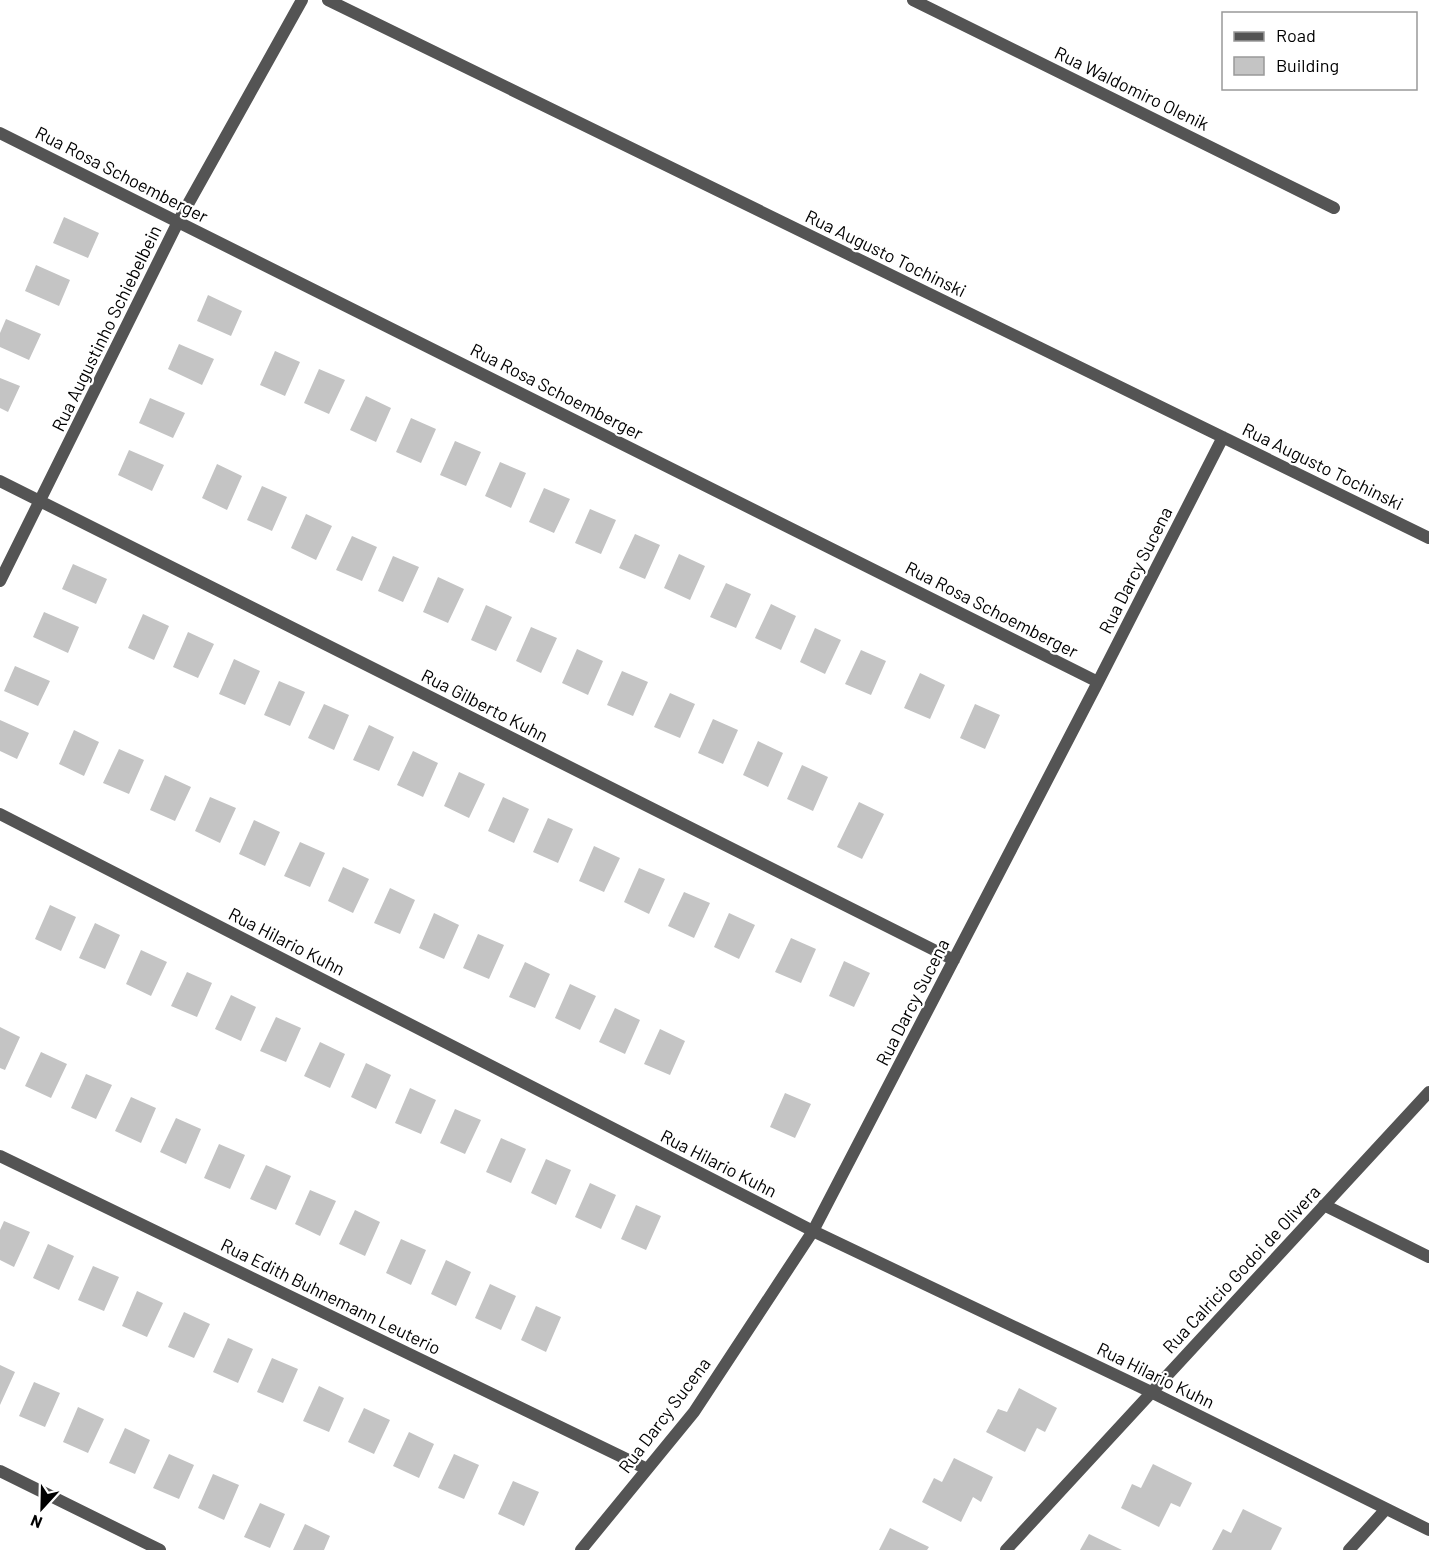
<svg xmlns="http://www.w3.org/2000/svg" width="1429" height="1550" font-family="Barlow,sans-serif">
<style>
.building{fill:#c4c4c4}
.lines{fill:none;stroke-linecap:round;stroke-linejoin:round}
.minor{stroke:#545454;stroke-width:12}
.labels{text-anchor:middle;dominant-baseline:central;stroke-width:4.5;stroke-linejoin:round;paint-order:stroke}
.street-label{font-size:18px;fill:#000;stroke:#fff}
</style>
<rect width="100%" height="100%" fill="#fff"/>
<path class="building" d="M64 217 99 233 88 258 53 243Z
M36 265 70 280 59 306 25 291Z
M208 295 242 311 231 336 197 321Z
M6 319 41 334 29 360 0 347V333Z
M179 344 214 359 202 385 168 369Z
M275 351 300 362 285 396 260 385Z
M319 369 345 380 329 414 304 403Z
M0 378 20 386 8 412 0 408Z
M366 396 391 408 376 442 350 430Z
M150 398 185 413 173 438 139 423Z
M411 418 436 429 421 463 396 452Z
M455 441 481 452 466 486 440 475Z
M129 450 164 465 152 491 118 475Z
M500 462 526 473 511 508 485 496Z
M217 464 242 476 227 510 202 498Z
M262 486 287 497 272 531 247 520Z
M544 488 570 499 554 533 529 522Z
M590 509 616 520 601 554 575 543Z
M306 514 332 526 316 560 291 548Z
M635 534 660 545 645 579 619 568Z
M352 536 377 547 362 581 336 570Z
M679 554 705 566 690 600 664 588Z
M393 556 419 567 403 602 378 591Z
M73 564 107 579 96 604 62 589Z
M438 577 464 589 448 623 423 612Z
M726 583 751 594 736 628 710 617Z
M771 604 796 616 781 650 755 638Z
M486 605 512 617 496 651 471 640Z
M44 612 79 627 68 653 33 637Z
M143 614 169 626 154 660 128 648Z
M531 627 557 638 541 673 516 661Z
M815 628 841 640 825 674 800 662Z
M188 632 214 644 198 678 173 667Z
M577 649 603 661 588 695 562 683Z
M861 650 886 661 871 695 845 684Z
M234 659 260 671 245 705 219 694Z
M15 666 50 681 38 706 4 691Z
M622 671 648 682 633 716 607 705Z
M920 673 945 685 930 719 904 708Z
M279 681 305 692 290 726 264 715Z
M670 693 695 704 680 738 654 727Z
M324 704 349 715 334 750 308 738Z
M975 704 1000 715 985 749 960 738Z
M713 719 738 730 723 764 698 753Z
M0 720 29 733 17 759 0 751Z
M369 725 394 737 379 771 353 760Z
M74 730 99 742 84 776 59 764Z
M758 741 783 753 768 787 743 775Z
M119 749 144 760 129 794 103 783Z
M413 751 438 763 423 797 397 785Z
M802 765 828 777 813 811 787 799Z
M459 772 485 784 469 818 444 806Z
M165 775 191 787 175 821 150 810Z
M210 797 236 808 220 843 195 831Z
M503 797 529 809 514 843 488 831Z
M859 802 884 814 862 859 837 847Z
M548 818 573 829 558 863 533 852Z
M254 820 280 832 265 866 239 854Z
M300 842 325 853 310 887 284 876Z
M594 846 620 858 604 892 579 881Z
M343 867 369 879 353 913 328 901Z
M639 868 665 879 649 914 624 902Z
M390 888 415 900 400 934 374 923Z
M684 892 710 903 694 938 668 926Z
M50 905 76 917 61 951 35 939Z
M434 913 459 925 444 959 419 948Z
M729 913 755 925 739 959 714 947Z
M95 923 120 935 105 969 79 958Z
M478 934 504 945 489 979 463 968Z
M791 938 816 949 801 983 775 972Z
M141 950 167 962 151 996 126 984Z
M844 961 870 973 854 1007 829 996Z
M525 962 550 974 535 1008 509 997Z
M187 972 212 983 197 1017 171 1006Z
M570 984 596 996 580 1030 555 1018Z
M231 995 256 1007 241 1041 215 1029Z
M615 1008 640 1020 625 1054 599 1042Z
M276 1017 301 1028 286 1062 260 1051Z
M0 1027 20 1037 5 1070 0 1068Z
M660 1029 685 1041 670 1075 644 1064Z
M320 1042 345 1054 330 1088 304 1076Z
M41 1052 67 1064 51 1098 25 1086Z
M366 1063 391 1075 376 1109 351 1097Z
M86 1074 112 1085 96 1119 71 1108Z
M410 1088 436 1100 421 1134 395 1123Z
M785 1093 811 1104 795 1138 770 1127Z
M131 1097 156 1108 141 1143 115 1131Z
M455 1109 481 1120 465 1154 440 1143Z
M176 1118 201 1129 186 1164 160 1152Z
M501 1138 526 1149 511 1183 486 1172Z
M219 1144 245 1155 230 1189 204 1178Z
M546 1159 571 1170 556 1205 531 1193Z
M266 1165 291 1176 276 1210 250 1199Z
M590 1183 616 1195 601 1229 575 1217Z
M310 1190 336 1201 320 1236 295 1224Z
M636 1205 661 1216 646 1250 621 1239Z
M355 1210 380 1222 365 1256 339 1244Z
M4 1221 30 1232 14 1267 0 1260V1230Z
M401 1239 426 1250 411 1285 386 1273Z
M48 1244 74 1256 59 1290 33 1278Z
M446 1260 471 1272 456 1306 431 1294Z
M93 1266 119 1277 104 1311 78 1300Z
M490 1284 516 1296 501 1330 475 1318Z
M137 1291 163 1303 147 1337 122 1326Z
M536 1306 561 1317 546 1352 521 1340Z
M184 1312 210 1324 194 1358 168 1347Z
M228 1338 253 1349 238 1383 213 1372Z
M272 1358 298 1369 283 1403 257 1392Z
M0 1365 15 1372 0 1405Z
M34 1382 60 1393 45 1427 19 1416Z
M319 1386 344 1398 329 1432 303 1421Z
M1019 1388 1057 1408 1045 1432 1037 1428 1025 1452 986 1432 998 1409 1007 1412Z
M78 1407 104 1419 88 1453 63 1442Z
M364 1408 390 1420 374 1454 348 1442Z
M125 1428 150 1440 135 1474 109 1463Z
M409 1432 434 1444 419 1478 393 1466Z
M169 1454 194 1465 179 1499 153 1488Z
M454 1454 479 1465 464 1499 438 1488Z
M954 1458 993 1477 981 1502 973 1497 961 1522 922 1502 934 1478 942 1482Z
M1153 1464 1192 1483 1180 1507 1171 1503 1159 1527 1121 1508 1132 1484 1141 1488Z
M213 1474 239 1485 224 1520 198 1508Z
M513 1481 539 1492 524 1526 498 1514Z
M260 1503 285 1514 270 1548 244 1537Z
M1243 1509 1282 1528 1271 1550H1212L1223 1529 1231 1533Z
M305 1524 330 1536 324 1550H293Z
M890 1528 929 1547 927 1550H879Z
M1089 1534 1122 1550H1080Z"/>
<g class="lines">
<path class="minor" d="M328 0 1429 538
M913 0 1334 208
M0 133 1098 682
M0 481 954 960
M0 581 178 222 302 0
M0 814 813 1231 1151 1392 1429 1530
M0 1156 647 1469
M1324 1205 1429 1257
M0 1471 160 1550
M581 1550 694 1412 813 1231 1098 682 1223 437
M1006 1550 1429 1092
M1349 1550 1386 1509"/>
</g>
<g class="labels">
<g class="street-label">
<text transform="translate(1132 88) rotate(26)">Rua Waldomiro Olenik</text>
<text transform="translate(122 174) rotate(27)">Rua Rosa Schoemberger</text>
<text transform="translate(886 253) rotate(26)">Rua Augusto Tochinski</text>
<text transform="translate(106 328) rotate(-64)">Rua Augustinho Schiebelbein</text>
<text transform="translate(557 391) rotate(27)">Rua Rosa Schoemberger</text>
<text transform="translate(1323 466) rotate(26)">Rua Augusto Tochinski</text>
<text transform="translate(1135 570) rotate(-63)">Rua Darcy Sucena</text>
<text transform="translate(992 609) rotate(27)">Rua Rosa Schoemberger</text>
<text transform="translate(485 705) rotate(27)">Rua Gilberto Kuhn</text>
<text transform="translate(287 941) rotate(27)">Rua Hilario Kuhn</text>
<text transform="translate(912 1002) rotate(-63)">Rua Darcy Sucena</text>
<text transform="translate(719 1163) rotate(27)">Rua Hilario Kuhn</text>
<text transform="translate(1241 1269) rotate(-47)">Rua Calricio Godoi de Olivera</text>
<text transform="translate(331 1296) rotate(26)">Rua Edith Buhnemann Leuterio</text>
<text transform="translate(1156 1375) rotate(26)">Rua Hilario Kuhn</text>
<text transform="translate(664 1415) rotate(-53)">Rua Darcy Sucena</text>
</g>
</g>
<rect x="1222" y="12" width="195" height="78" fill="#ffffff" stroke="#999999" stroke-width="1.5"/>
<rect x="1234" y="32" width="30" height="9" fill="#545454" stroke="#999999" stroke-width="1.5"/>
<text x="1276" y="42" font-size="18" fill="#000000">Road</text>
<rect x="1234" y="57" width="30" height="18" fill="#c4c4c4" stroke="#999999" stroke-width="1.5"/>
<text x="1276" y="72" font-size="18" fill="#000000">Building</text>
<g transform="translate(42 1508) rotate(202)" stroke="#ffffff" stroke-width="4.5" paint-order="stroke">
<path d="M0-4.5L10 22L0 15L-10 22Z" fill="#000000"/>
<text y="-9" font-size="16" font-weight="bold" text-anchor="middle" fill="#000000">N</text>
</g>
</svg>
